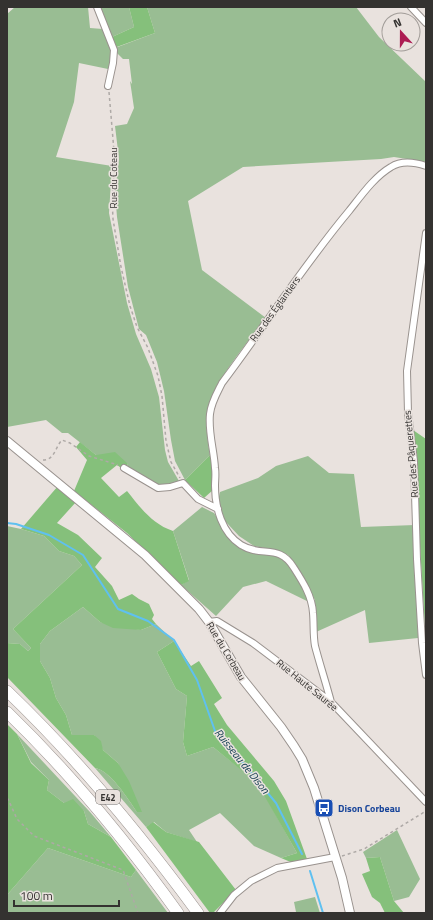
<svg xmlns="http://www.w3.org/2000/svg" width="433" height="920" font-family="'Titillium Web',sans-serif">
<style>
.green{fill:#99bd93}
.forest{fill:#85c07b}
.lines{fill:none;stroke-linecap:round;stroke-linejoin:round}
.stream{stroke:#5fc0f0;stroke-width:2}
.street-casing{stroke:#99928e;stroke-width:8}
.secondary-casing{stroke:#99928e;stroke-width:10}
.highway-casing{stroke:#99928e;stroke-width:12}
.path{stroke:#aea9a6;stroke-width:1.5;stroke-dasharray:3 3;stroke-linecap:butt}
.street{stroke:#fff;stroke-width:6}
.secondary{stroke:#fff;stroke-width:8}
.highway{stroke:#fff;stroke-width:11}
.labels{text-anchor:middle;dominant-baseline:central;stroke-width:3;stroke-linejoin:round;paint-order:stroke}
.shield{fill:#e9e2de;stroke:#6a6764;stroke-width:1}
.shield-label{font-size:9px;font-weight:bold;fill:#343230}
.street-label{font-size:10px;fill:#343230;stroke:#e9e2de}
.transit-label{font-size:10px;font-weight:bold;fill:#164399;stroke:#e9e2de;text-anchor:start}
.water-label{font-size:11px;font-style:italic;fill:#164054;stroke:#e9e2de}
</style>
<rect width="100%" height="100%" fill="#e9e2de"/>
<path class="green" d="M15 7H88L90 28 103 29C108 42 115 56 108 69L79 63 74 102 56 157 112 166 109 213 127 303 136 334 151 369 159 397 165 450 168 462 179 481 165 486 149 482 127 466 128 464 96 455 68 433H62L46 420 7 427V14Z
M99 7H129L134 27 112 37Z
M147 7H356L379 37 426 82V162L394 157 381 159 243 167 188 201 202 270 266 318C247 343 214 381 207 412 205 421 208 444 210 455L185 480 175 461 171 440 164 391 157 362 146 335 139 329 128 287 117 217 115 192 119 159 115 126 127 124 134 108 130 81 132 84 129 59H123L116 52 115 48 155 33Z
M308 456 329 473 354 474 361 527 415 525 418 638 369 643 365 610 316 632 315 600 301 574 288 555 275 550 254 546 239 536 225 521 218 501 220 492 258 478 276 466Z
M202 507 214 513 223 527 244 548 279 555 290 565 311 603 266 581 243 587 216 616 181 585 189 580 173 531Z
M7 526 21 529 44 536 59 551 74 556 82 565 13 629 31 648 28 651 20 644 7 643Z
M83 607 100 622 141 630 156 624 174 641 157 652 176 689 187 696 183 742 187 756 213 747 258 783 297 853 281 858 254 846 220 813 189 830 197 842 166 832 154 822 146 827 95 768C110 770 128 799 137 812L118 763 103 750 94 735H72L66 715 56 698 50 678 40 661V644L50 631Z
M17 734 90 812 111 837 88 824 84 811 64 803 47 790 49 780 31 762Z
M397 830 420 879 409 897 394 901 380 857 366 858 363 852Z
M48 848 131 877 136 870 168 913H7V895Z
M315 897 320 913H291L296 912 294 902Z"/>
<path class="forest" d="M129 7H147L155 33 114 48 112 37 134 27Z
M413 430 426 439V638L425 629Z
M80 442 96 455 115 452 128 464 124 470 117 465 101 478 119 497 127 491C140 507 152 524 173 531L189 581 181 585 127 533 74 491 87 460 76 447Z
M210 455 214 475 213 490 204 498 185 480Z
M58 486 76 502 57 523 78 535 102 558 95 567 112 586 119 600 132 594 139 599 149 604 154 615 152 619 156 624 141 630 113 628 100 622 83 607 50 631 40 644V661L50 678 56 698 66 715 72 735H94L101 741 103 750 118 763 129 781 142 812H137C128 799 110 770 95 768L7 677V643L20 644 28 651 31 648 13 629 82 565 74 556 59 551 44 536 21 529Z
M174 641 191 666 199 661 222 698 214 704 227 725 274 781 286 801 307 859 293 863 281 858 297 853 257 783 213 747 187 756 183 742 187 696 176 689 157 652Z
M7 724 17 734 31 763 49 780 47 790 64 803 73 799 84 811 88 824 111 837 136 870 131 877 48 848 7 895Z
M153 822 166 832 199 842 236 890 213 913H210L146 827Z
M380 857 394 901 404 913H385L380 903 372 897 362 874 370 871 366 858Z"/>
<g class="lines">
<path class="stream" d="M7 523 16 524 49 535 83 555 118 609 148 621 174 640 197 680 215 731 248 769 276 803 302 854
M310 871 323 913"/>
<defs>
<path id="street" d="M97 7 114 50 113 63 108 86
M411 7 426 23
M426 233 407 371 408 413 414 461 417 559 422 643 426 675
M124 468 158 488 170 487 183 483 198 499 218 509
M209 622 217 621 253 643 331 702 426 802
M331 702C326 683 320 665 315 646 313 635 314 624 313 613 312 596 303 582 294 568 279 543 262 558 241 545 222 533 215 508 215 486 215 480 216 474 215 468 214 450 208 432 210 414 211 403 217 393 222 383 265 326 303 266 349 211 361 196 374 177 391 167 402 160 414 162 426 166
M220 913 234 895 251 881 277 868 335 857"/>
<path id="secondary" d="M7 441 145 555 199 609 209 622 241 677 281 727 294 746 302 759 314 788 342 878 350 913"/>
<path id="highway" d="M7 691C78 759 140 834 198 913
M7 712C70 773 127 842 178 913"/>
</defs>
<use href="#street" class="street-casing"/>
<use href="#secondary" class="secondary-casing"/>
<use href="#highway" class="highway-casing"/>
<path class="path" d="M109 92 115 163 112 197 113 219 121 267 130 306 137 327 148 348 158 376 162 396 166 441 171 462 180 478
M43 460C55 460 55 447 62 440L70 443 89 456 118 465
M7 800 8 799 17 819 34 836 123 870 138 913
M342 856 364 849 426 811"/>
<use href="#street" class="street"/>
<use href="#secondary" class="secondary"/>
<use href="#highway" class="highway"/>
</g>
<defs>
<symbol id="bus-square" viewBox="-11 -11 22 22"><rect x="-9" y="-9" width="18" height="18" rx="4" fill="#1a4fb4" stroke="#e9e2de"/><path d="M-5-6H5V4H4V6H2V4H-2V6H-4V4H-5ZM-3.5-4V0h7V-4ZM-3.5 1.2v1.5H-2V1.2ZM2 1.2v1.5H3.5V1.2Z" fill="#fff"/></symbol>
</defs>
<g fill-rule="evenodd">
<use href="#bus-square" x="313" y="797" width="22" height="22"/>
</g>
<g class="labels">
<rect class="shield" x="96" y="790" width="24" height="14" rx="3"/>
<g class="shield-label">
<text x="108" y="797">E42</text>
</g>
<g class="street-label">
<text transform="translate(113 178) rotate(-90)">Rue du Coteau</text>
<text transform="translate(275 309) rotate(-54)">Rue des Églantiers</text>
<text transform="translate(411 454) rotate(-95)">Rue des Pâquerettes</text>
<text transform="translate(226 651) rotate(59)">Rue du Corbeau</text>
<text transform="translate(307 685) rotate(39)">Rue Haute Saurée</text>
</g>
<g class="transit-label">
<text x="338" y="808">Dison Corbeau</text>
</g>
<g class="water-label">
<text transform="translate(242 761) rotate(51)">Ruisseau de Dison</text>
</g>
</g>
<rect width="433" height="920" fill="none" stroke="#343230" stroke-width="16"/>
<g transform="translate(401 32) rotate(339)"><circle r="19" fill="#e9e2de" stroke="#a19c98"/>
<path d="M0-3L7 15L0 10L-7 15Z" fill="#ac1c53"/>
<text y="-6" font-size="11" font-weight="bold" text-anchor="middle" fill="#343230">N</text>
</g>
<path d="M14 900v6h105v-6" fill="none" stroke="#343230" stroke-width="2"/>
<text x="20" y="900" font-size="12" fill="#343230" stroke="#e9e2de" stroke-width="3" paint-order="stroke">100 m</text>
</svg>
